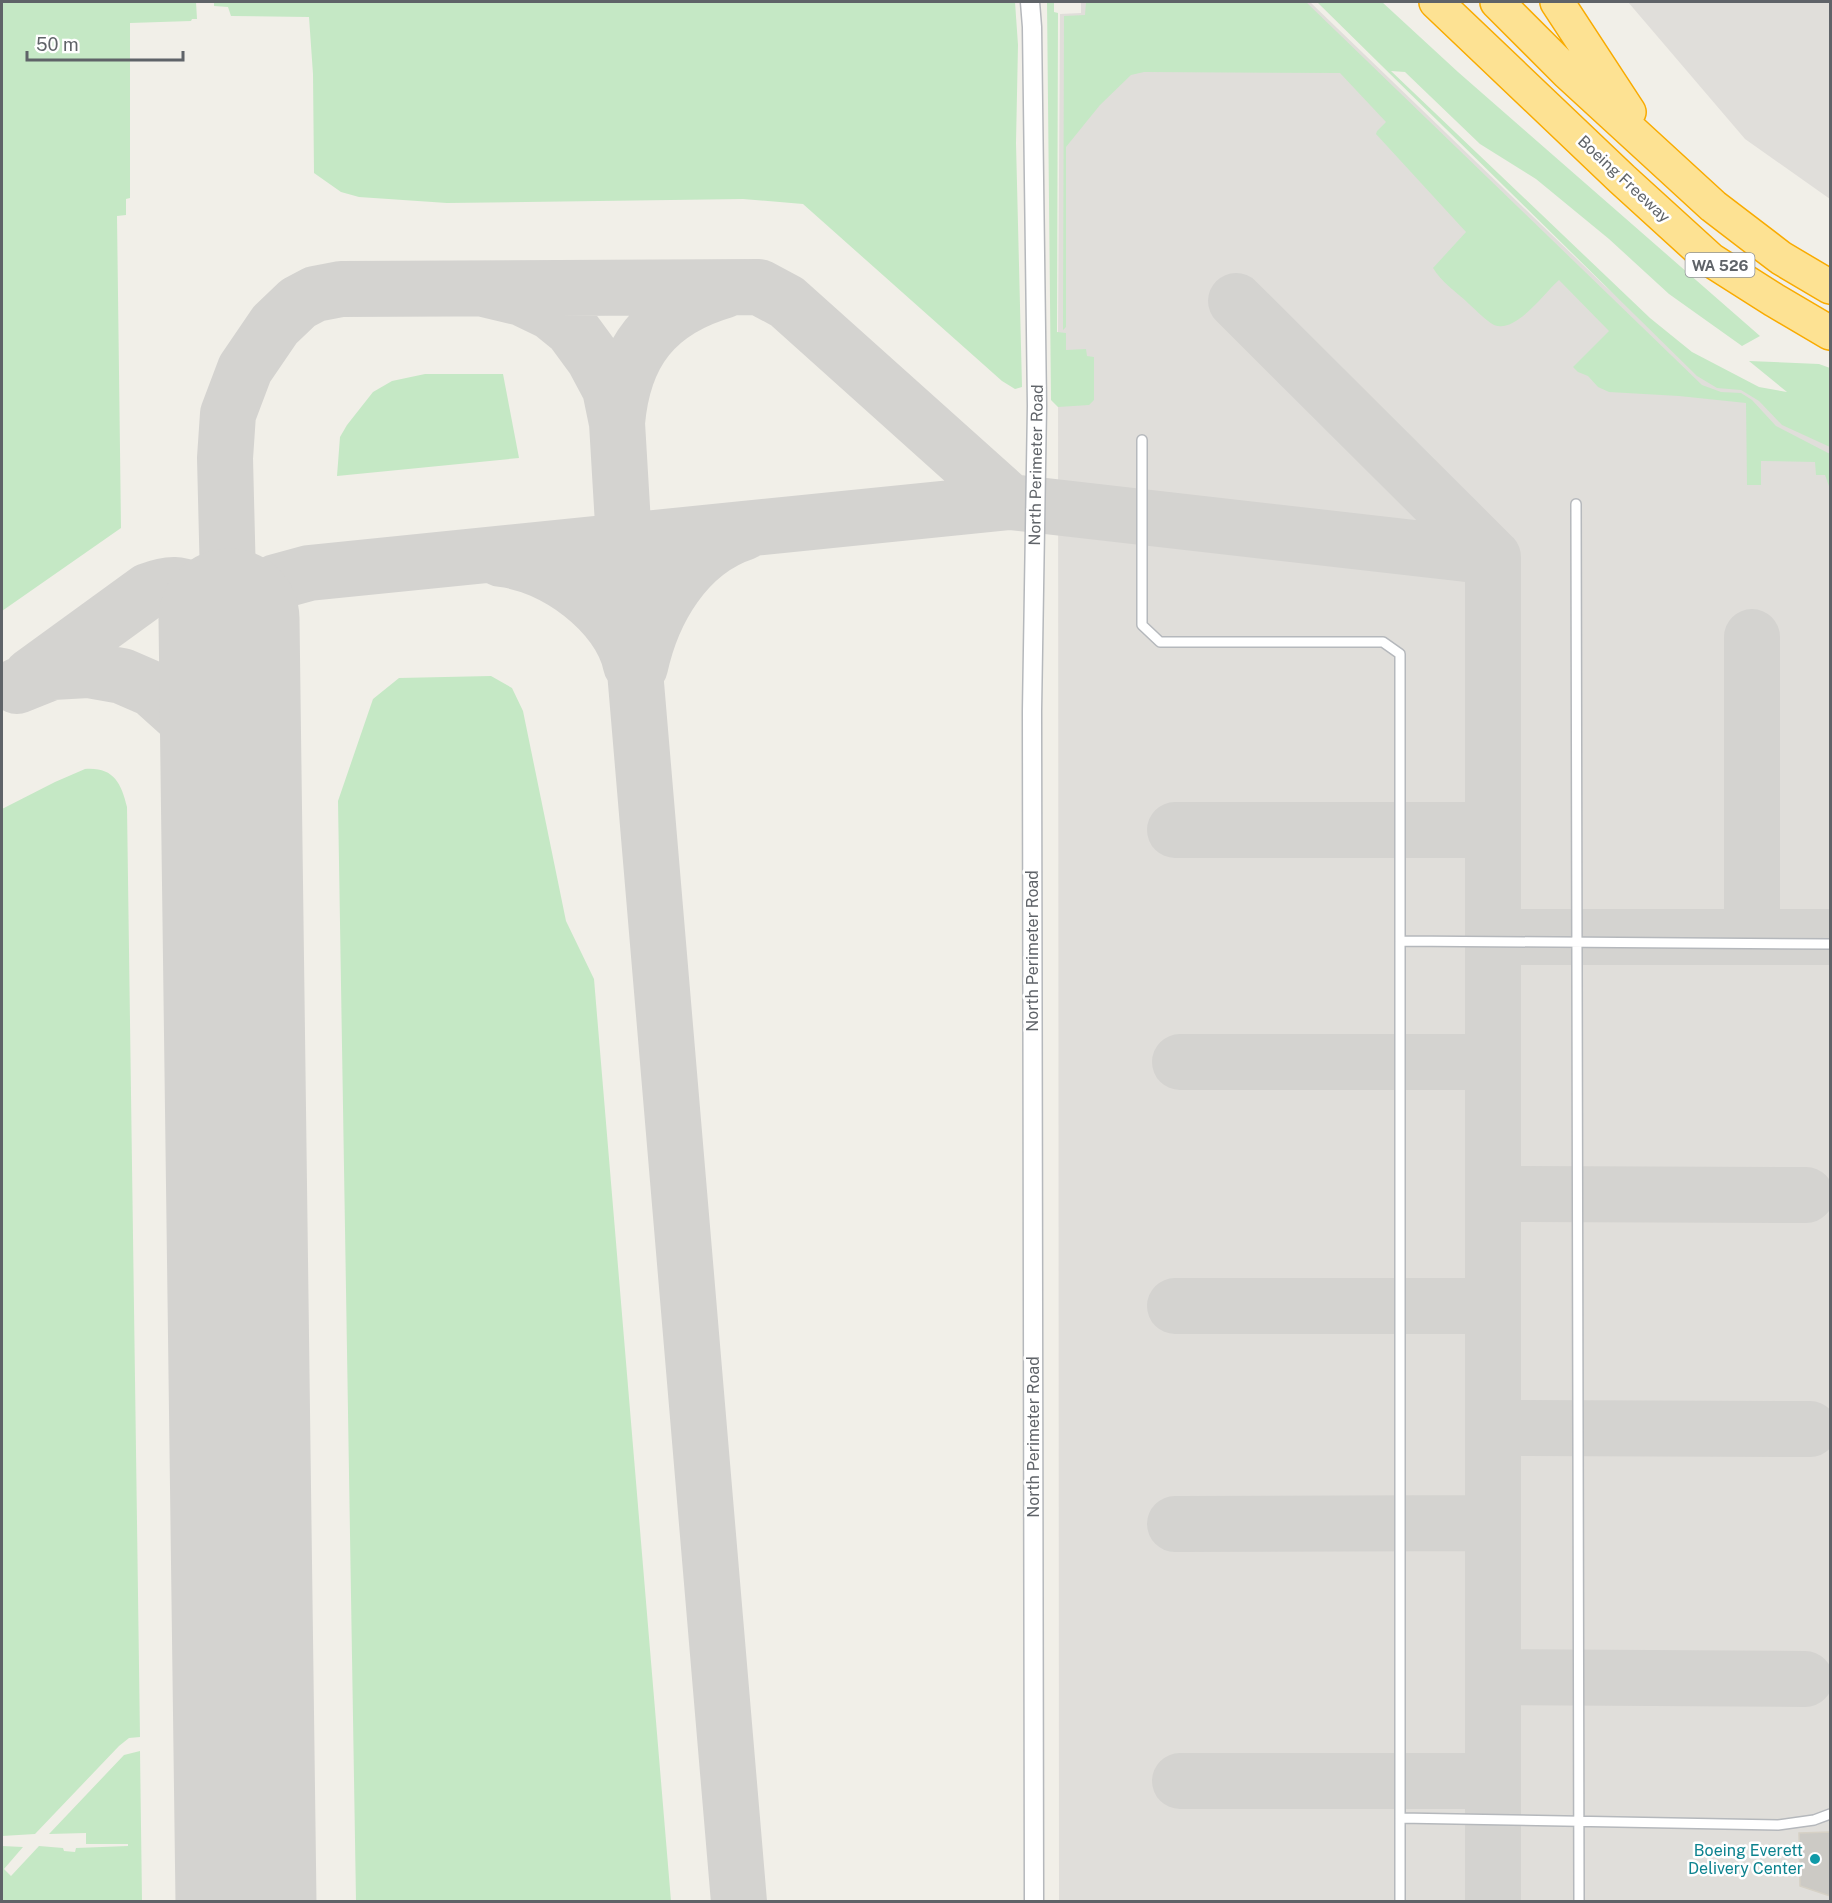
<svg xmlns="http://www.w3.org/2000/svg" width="1832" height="1903" font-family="'Public Sans',sans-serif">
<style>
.industrial{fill:#e0deda}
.green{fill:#c5e8c5}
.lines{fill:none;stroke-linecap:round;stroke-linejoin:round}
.taxiway{stroke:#d4d3d0;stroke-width:56}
.runway{stroke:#d4d3d0;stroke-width:141}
.building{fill:#cccac5;stroke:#d6d1c6;stroke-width:1.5}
.service-casing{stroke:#b5b8bc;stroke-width:12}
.minor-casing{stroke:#b5b8bc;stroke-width:21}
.motorway-casing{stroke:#f9ab00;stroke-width:36}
.service{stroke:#fff;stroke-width:9}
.minor{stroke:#fff;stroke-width:18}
.motorway{stroke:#fde293;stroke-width:33}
.culture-dot{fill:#0f9aa8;stroke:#fff;stroke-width:2}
.labels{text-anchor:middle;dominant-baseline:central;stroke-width:5;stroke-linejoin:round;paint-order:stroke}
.shield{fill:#fff;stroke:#8f9295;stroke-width:1.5}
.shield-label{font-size:15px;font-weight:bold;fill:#5f6368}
.street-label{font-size:16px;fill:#5f6368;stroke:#fff}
.culture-label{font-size:16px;fill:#0d838f;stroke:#fff;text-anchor:end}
</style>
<rect width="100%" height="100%" fill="#f1efe8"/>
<path class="industrial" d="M1081 2H1310L1605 286 1652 326 1723 378 1830 431V1901L1059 1902 1058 336 1060 14 1081 13Z
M1628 2H1830V199L1745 139Z"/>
<path class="green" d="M2 2H196L197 19H192L191 21 130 23V198L126 199V215L117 216 121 528 2 611Z
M214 2H1015L1018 45 1016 143 1022 387 1015 389 1002 381 803 204 743 199 447 203 359 197 341 192 314 173 313 74 309 17 231 16 228 7 214 6Z
M1047 2H1054V12L1058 13 1057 332 1066 333V350L1086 349 1087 356 1094 357V400L1089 405 1058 407 1051 400Z
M1086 2H1306L1702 385 1721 392 1741 393 1752 400 1776 426 1830 454V489L1825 475H1816L1815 462 1761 461V485H1747L1746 403 1679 396 1609 392 1598 387 1588 376 1578 372 1573 367 1609 331 1559 280C1544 293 1516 334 1494 325 1485 320 1477 311 1469 304 1458 293 1441 282 1433 268L1466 232 1376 134 1377 131 1386 122 1340 73 1144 72 1131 75 1100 105 1066 147V327L1063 330 1064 16 1085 15Z
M1317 2H1382L1458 72 1760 336 1742 346 1669 294 1609 239 1536 179 1480 144 1405 72 1391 71 1650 318 1692 352 1759 387 1787 392 1749 361 1819 364 1830 368V447L1782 425 1759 401 1741 390 1717 388 1697 376Z
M425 374H503L519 458 337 476 340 437 347 425 373 392 392 381Z
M491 676 512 688 523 711 566 921 594 979 671 1901H356L338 801 373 699 399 678Z
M85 769C113 767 121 782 127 807L140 1737 129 1738 119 1746 35 1834 2 1836V809L55 782Z
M140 1751 142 1901H2V1846L23 1847 4 1869 11 1876 39 1846 63 1848 64 1851 75 1852 76 1848 128 1846V1844H86V1833L49 1834 124 1755Z"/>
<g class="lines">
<path class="taxiway" d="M484 289 522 298 551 312 572 329 594 359 610 389 617 423 624 541 739 1902
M1236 301 1493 557
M617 423C623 352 656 310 725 290
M501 559C553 564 620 612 631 665
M229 619 248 596 276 582 309 573 1010 502 1493 557V1902
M229 619 225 458 228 414 245 369 275 325 298 303 315 294 341 289 759 287 787 302 1010 502
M1752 637V937
M640 667C652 611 686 551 745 532
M31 676 148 591C174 581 180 585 206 593L215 609 229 619
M17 686 52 672 88 670 122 676 152 689 182 716 209 762 231 814
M1175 830H1493
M1493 937H1830
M1180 1062H1493
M1493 1194 1806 1195
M1175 1306H1491
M1493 1428 1810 1429
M1175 1524 1493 1523
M1493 1677 1805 1679
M1180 1781H1493"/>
<path class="runway" d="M229 619 246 1902"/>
</g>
<path class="building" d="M1830 1832V1896L1800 1886 1799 1833Z"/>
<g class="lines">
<defs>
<path id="service" d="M1142 440V625L1160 642H1383L1400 654V1902
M1576 504 1579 1902
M1400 941 1830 944
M1400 1818 1778 1825 1814 1820 1830 1814"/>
<path id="minor" d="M1030 2 1032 27 1037 406 1032 711 1034 1902"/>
<path id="motorway" d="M1436 2 1622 179 1711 260 1774 300 1830 333
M1497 2 1568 73 1713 206 1781 258 1830 287
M1557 2 1629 112"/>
</defs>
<use href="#service" class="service-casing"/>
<use href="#minor" class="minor-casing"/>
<use href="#motorway" class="motorway-casing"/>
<use href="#service" class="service"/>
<use href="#minor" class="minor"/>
<use href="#motorway" class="motorway"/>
</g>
<circle class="culture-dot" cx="1815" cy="1859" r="6"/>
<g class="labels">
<rect class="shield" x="1685.5" y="253" width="69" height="24" rx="4.5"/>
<g class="shield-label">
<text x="1720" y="265">WA 526</text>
</g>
<g class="street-label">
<text transform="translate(1624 179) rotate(43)">Boeing Freeway</text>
<text transform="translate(1036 465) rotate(-89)">North Perimeter Road</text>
<text transform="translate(1032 951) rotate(-90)">North Perimeter Road</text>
<text transform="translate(1033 1437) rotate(-90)">North Perimeter Road</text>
</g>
<g class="culture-label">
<text x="1803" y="1850">Boeing Everett<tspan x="1803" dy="18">Delivery Center</tspan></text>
</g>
</g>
<rect width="1832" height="1903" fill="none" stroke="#5f6368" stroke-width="6"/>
<path d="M27 51v9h156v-9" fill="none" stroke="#5f6368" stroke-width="3"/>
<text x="36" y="51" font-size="18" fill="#5f6368" stroke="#ffffff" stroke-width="4.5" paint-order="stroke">50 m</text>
</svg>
